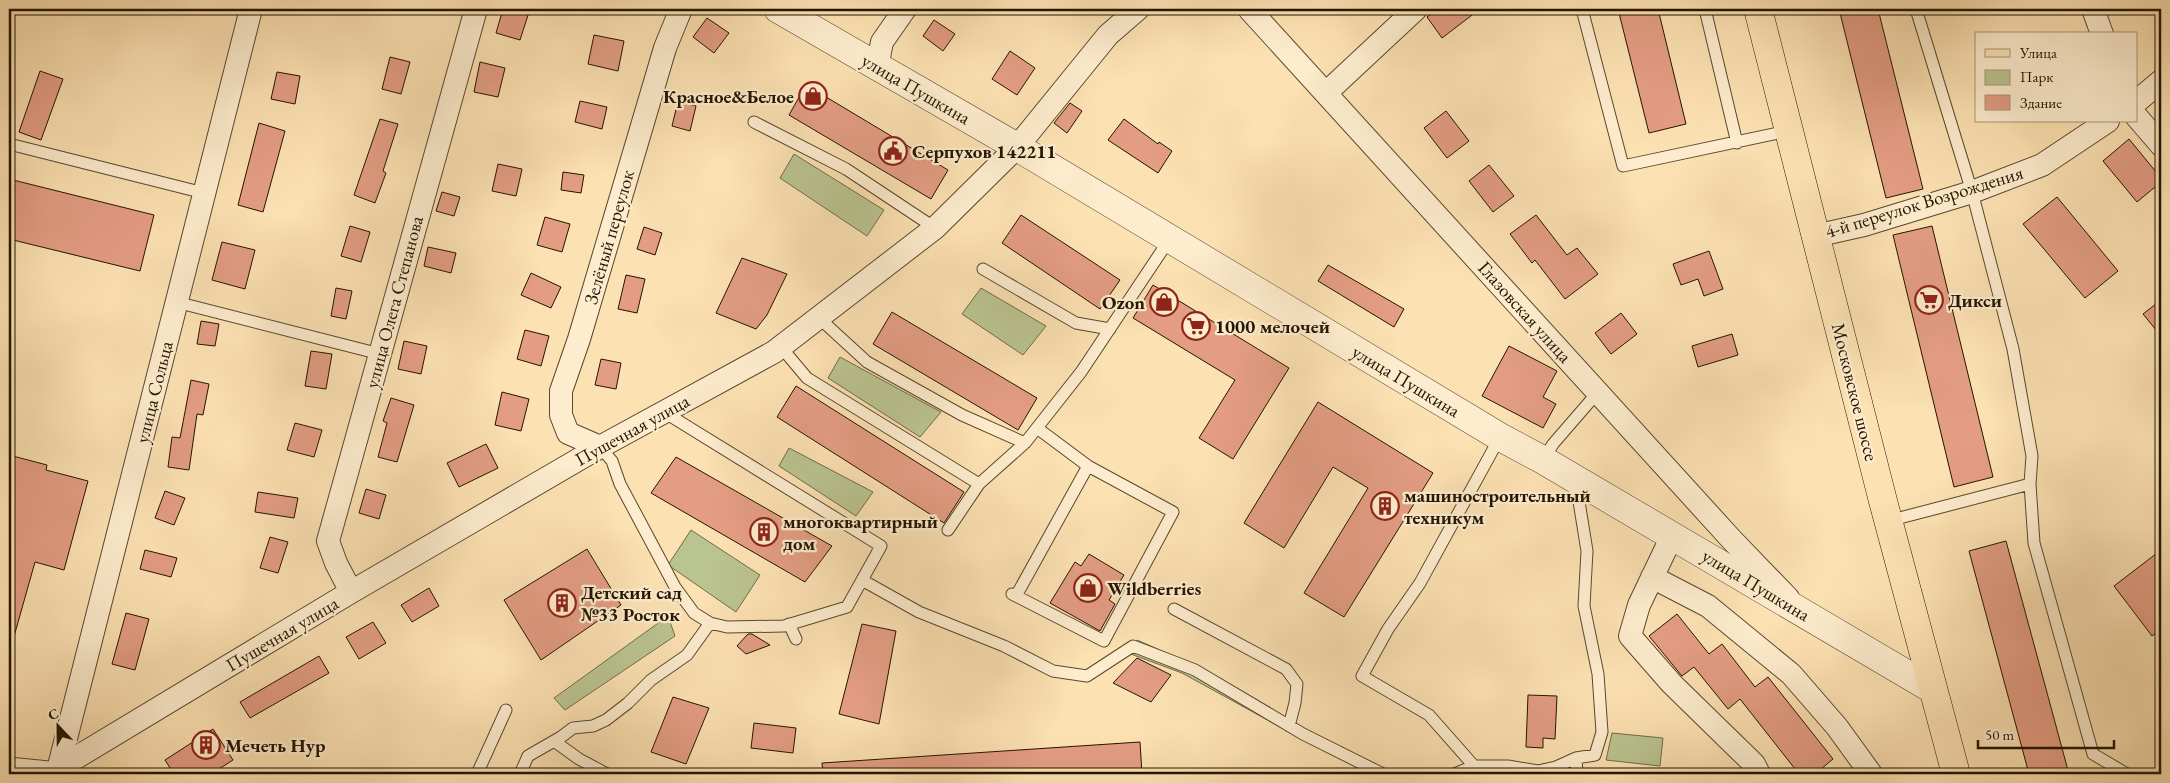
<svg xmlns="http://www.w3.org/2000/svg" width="2170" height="783" font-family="'EB Garamond',serif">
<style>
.green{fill:#bac490;stroke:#6e6c49}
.building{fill:#e39d83;stroke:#231402}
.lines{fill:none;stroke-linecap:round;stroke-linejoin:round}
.service-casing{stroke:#59472e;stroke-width:13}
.minor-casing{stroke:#59472e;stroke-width:24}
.tertiary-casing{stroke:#59472e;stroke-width:29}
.primary-casing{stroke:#231402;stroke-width:29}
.service{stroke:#fdeccd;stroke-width:11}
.minor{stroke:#fdeccd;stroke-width:22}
.tertiary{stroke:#fdeccd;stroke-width:28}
.primary{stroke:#fce1b2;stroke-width:28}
.labels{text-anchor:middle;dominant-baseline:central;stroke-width:4.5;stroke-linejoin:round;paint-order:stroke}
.street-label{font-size:19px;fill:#231402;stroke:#fdeccd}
.poi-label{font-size:19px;font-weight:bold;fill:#231402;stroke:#fdeccd;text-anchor:start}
</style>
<rect width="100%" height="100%" fill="#fce1b2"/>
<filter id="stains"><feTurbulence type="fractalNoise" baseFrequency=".004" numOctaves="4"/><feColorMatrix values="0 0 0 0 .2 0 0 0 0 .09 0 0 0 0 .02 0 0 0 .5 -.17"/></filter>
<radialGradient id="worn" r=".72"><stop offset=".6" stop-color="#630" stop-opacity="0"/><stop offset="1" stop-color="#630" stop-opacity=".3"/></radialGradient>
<path class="green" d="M794 154 884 210 867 236 780 178Z
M981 288 1046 326 1023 355 962 314Z
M840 357 941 412 920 437 828 378Z
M789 448 873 492 856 516 779 466Z
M691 530 760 575 736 612 668 565Z
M668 616 675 636 565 710 554 698Z
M1137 640C1189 662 1239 688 1287 718L1284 729 1182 673 1128 653Z
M1612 733 1663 738 1660 766 1606 760Z"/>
<path class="building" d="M503 9H530L520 40 496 33Z
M1438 9H1480L1442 38 1427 17Z
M1618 9H1658L1686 124 1649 133Z
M1839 9H1878L1923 189 1886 198Z
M707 18 729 33 714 53 693 37Z
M934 20 955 34 943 51 923 36Z
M594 35 624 41 618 71 588 64Z
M1010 51 1035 68 1017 95 992 79Z
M390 57 410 62 401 94 382 89Z
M480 62 505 68 498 97 474 92Z
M40 71 63 79 41 140 19 132Z
M277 72 300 76 295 104 271 99Z
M806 85 948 170 931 199 789 115Z
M580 101 607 107 602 129 575 122Z
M678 101 696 106 690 131 672 126Z
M1070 103 1082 111 1067 133 1054 123Z
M1446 111 1469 141 1447 158 1424 128Z
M380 119 398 124 383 171 386 173 375 203 354 195Z
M1124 119 1158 144 1159 142 1172 151 1158 173 1108 140Z
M259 123 285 131 263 212 238 205Z
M2129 139 2161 178V182L2137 202 2103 161Z
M498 164 522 169 516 196 492 191Z
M1489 165 1514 196 1493 212 1469 181Z
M563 172 584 175 581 193 561 190Z
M9 179 154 215 140 271 9 239Z
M442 192 460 197 454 216 436 211Z
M2057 197 2118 271 2085 298 2023 224Z
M1021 215 1120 280 1100 309 1002 243Z
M1536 215 1567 255 1577 248 1598 274 1565 299 1535 260 1532 263 1510 234Z
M545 217 570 224 562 252 537 245Z
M350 226 370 232 361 262 341 256Z
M1932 226 1993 477 1954 487 1893 235Z
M644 227 662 233 655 255 637 249Z
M222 242 255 250 245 289 212 280Z
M428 247 456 253 451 273 424 266Z
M1709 251 1723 289 1704 296 1698 279 1681 285 1673 264Z
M742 258 787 274 767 315 756 329 716 313Z
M1328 265 1404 309 1394 327 1318 281Z
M531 273 561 287 551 308 521 295Z
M626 275 645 279 637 313 618 309Z
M1153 285 1289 368 1233 459 1199 438 1235 380 1133 318Z
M336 288 352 291 346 319 331 316Z
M2161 300V336L2143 314Z
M892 312 1037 398 1018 430 873 344Z
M1621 313 1637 334 1611 354 1595 333Z
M201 321 219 324 215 346 197 344Z
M525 330 549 336 541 366 517 359Z
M1732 334 1738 355 1698 367 1692 346Z
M404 341 427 346 421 374 398 369Z
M1509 346 1557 371 1543 397 1556 404 1543 428 1482 396Z
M311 351 332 354 326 389 305 386Z
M601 359 621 363 616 389 595 385Z
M191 380 209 384 203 415 197 414 189 470 168 467 172 437 180 438Z
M796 386 964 492 944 523 777 417Z
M502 392 529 399 521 431 495 425Z
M391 398 414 405 397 462 378 457 387 423 383 421Z
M1318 402 1433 473 1344 617 1304 593 1368 488 1333 467 1284 548 1244 523Z
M295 423 322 430 314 457 287 450Z
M486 444 498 468 459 487 447 463Z
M9 455 47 465 46 470 88 481 64 570 35 562 13 640H9Z
M676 457 832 546 805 582 651 493Z
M366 489 386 495 379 519 359 513Z
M165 491 185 498 174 525 155 518Z
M258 492 298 498 294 518 255 512Z
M270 537 288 542 278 573 260 568Z
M2006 541 2069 774H2029L1969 551Z
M587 549 621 605 541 660 504 600Z
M145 550 177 558 171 577 140 569Z
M2161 550V589L2155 594 2161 602V629L2152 636 2114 586Z
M1089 554 1124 575 1109 600 1115 604 1100 631 1050 603 1075 562 1081 566Z
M429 588 439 606 412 622 401 605Z
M126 613 149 619 135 670 112 664Z
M1677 614 1709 654 1722 644 1755 687 1768 677 1833 759 1815 774H1799L1740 699 1728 709 1694 667 1682 676 1649 636Z
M373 622 386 643 359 659 346 637Z
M862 624 896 631 879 724 839 714Z
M748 634H752L770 645 746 654 737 646Z
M319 656 329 673 250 718 240 702Z
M1137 658 1171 675 1151 702 1113 683Z
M1528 695 1557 696 1555 739 1543 738V748L1526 747Z
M673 697 709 708 686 764 651 752Z
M754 723 796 728 793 753 751 748Z
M213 729 233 760 211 774H174L165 760Z
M1140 742 1142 774H823L822 763Z"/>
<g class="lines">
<defs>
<path id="service" d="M1582 9 1623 166 1788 131
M1705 9 1737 143
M1916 9 1972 192 2013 349 2032 456 2030 484 2034 543 2093 754 2127 774
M754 122 846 169 935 228
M9 144 204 193
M983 269 1076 323 1110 329
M176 302 380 354
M819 318 867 362 962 415 1025 443
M781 347 807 378 979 484
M1037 428 1088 466
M600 447 612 461 620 484 675 587 694 613 710 623 727 627 784 626 847 607 881 546 664 412
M1543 460 1553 444 1598 392
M1888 521 2030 484
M948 530 979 484 1025 443 1081 372 1169 240
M862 580 919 612 1004 646 1053 671 1087 676 1133 646 1195 670 1303 734 1383 774
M1012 594 1016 596 1104 641 1173 512 1088 466 1016 596
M1174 609 1286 669 1297 684 1295 703 1289 726
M789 624 796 639
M554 741 579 759 607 774
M1576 758 1577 774
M9 763 59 768
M1474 766H1508L1538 771 1556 767 1576 758 1595 755 1602 732 1598 674 1584 606 1587 551 1576 483
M477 774 506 710
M520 774 528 756 561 737 573 728 593 726 606 720 628 703 651 680 687 655 710 623
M1454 774 1474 766 1429 715 1362 676 1388 629 1420 583 1500 437"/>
<path id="minor" d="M1249 9 1732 540 1788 598
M2093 9 2102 34
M877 67 882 42 905 9
M1326 93 1416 9
M2136 102 2161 81
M2136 116 2161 145
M1815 236 1864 225 1972 192 2042 165 2108 121
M600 447 568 433 561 415V391L579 339 665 48 681 9
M1672 536 1639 605 1630 636 1672 684 1754 764 1759 774
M1652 577 1708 606 1791 674 1837 727 1871 774
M351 592 336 563 328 541 476 9
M59 768 351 592 600 447 774 352 935 228 1017 147 1108 35 1138 9
M57 774 251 9"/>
<path id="tertiary" d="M778 9 1017 147 1500 437 1543 460 1932 689"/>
<path id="primary" d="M1758 9 1883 501 1956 774"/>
</defs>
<use href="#service" class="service-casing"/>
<use href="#minor" class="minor-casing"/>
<use href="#tertiary" class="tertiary-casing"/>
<use href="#primary" class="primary-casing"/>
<use href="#service" class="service"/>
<use href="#minor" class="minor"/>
<use href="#tertiary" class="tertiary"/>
<use href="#primary" class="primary"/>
</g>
<defs>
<symbol id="shop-ring" viewBox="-11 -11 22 22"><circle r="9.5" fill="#fdeccd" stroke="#8f2418" stroke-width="1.5"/><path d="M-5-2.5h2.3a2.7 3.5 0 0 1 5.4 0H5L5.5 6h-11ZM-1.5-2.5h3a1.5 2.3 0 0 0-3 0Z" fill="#8f2418"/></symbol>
<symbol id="civic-ring" viewBox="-11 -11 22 22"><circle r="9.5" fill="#fdeccd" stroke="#8f2418" stroke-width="1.5"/><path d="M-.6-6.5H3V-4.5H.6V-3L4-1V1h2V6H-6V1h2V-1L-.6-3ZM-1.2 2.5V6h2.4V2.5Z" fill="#8f2418"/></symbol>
<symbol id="supermarket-ring" viewBox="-11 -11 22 22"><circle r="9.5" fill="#fdeccd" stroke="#8f2418" stroke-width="1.5"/><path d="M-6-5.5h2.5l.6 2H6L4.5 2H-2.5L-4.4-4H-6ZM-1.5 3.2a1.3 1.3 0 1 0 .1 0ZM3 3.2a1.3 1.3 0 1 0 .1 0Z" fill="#8f2418"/></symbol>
<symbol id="building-ring" viewBox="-11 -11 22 22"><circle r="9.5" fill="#fdeccd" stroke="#8f2418" stroke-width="1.5"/><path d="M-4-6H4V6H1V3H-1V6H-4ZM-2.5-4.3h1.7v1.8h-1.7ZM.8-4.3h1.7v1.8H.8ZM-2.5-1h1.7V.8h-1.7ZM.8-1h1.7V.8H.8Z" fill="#8f2418"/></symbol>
</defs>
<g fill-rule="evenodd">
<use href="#shop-ring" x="797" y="80" width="32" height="32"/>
<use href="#civic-ring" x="877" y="135" width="32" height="32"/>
<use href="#supermarket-ring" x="1913" y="284" width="32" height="32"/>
<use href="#shop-ring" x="1148" y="286" width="32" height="32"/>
<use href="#supermarket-ring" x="1180" y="310" width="32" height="32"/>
<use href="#building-ring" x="1369" y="490" width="32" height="32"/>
<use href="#building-ring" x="748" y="516" width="32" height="32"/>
<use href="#shop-ring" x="1072" y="572" width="32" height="32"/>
<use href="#building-ring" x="546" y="587" width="32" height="32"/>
<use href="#building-ring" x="190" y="729" width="32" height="32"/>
</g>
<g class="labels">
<g class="street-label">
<text transform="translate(916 89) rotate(30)">улица Пушкина</text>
<text transform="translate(1924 202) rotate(-17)">4-й переулок Возрождения</text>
<text transform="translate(609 237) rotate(-74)">Зелёный переулок</text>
<text transform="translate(394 302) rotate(-75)">улица Олега Степанова</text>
<text transform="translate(1525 312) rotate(48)">Глазовская улица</text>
<text transform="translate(1406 381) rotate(31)">улица Пушкина</text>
<text transform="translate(154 392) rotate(-76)">улица Сольца</text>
<text transform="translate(1855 392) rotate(76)">Московское шоссе</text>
<text transform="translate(632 430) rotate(-29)">Пушечная улица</text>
<text transform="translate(1756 585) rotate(31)">улица Пушкина</text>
<text transform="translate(282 634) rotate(-31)">Пушечная улица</text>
</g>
<g class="poi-label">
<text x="794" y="96" text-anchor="end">Красное&amp;Белое</text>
<text x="912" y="151">Серпухов 142211</text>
<text x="1948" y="300">Дикси</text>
<text x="1145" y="302" text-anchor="end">Ozon</text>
<text x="1215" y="326">1000 мелочей</text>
<text x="1404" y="495">машиностроительный<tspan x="1404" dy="22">техникум</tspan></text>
<text x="783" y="521">многоквартирный<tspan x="783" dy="22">дом</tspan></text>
<text x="1107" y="588">Wildberries</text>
<text x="581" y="592">Детский сад<tspan x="581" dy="22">№33 Росток</tspan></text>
<text x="225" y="745">Мечеть Нур</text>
</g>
</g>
<rect width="2170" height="783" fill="none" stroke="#fce1b2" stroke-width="30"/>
<rect x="10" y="10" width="2150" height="763" fill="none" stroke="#231402" stroke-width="2.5"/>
<rect x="15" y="15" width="2140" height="753" fill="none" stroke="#231402"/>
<rect x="1975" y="32" width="162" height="90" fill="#fdeccd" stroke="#a6967c"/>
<rect x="1985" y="49" width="25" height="8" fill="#fce1b2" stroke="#a6967c"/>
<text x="2020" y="58" font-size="15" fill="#231402">Улица</text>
<rect x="1985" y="70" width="25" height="15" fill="#bac490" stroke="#a6967c"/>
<text x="2020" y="82" font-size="15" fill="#231402">Парк</text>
<rect x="1985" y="95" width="25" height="15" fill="#e39d83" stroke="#a6967c"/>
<text x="2020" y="108" font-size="15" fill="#231402">Здание</text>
<g transform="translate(58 726) rotate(338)" stroke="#fdeccd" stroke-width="4" paint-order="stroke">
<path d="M0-4L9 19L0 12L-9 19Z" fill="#231402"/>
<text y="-8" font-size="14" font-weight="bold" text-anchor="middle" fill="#231402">С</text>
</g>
<path d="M1978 740v8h136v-8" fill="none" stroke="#231402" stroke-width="2.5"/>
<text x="1985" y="740" font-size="15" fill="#231402" stroke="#fdeccd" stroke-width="4" paint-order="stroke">50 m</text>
<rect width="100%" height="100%" filter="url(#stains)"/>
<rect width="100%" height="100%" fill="url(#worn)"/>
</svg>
